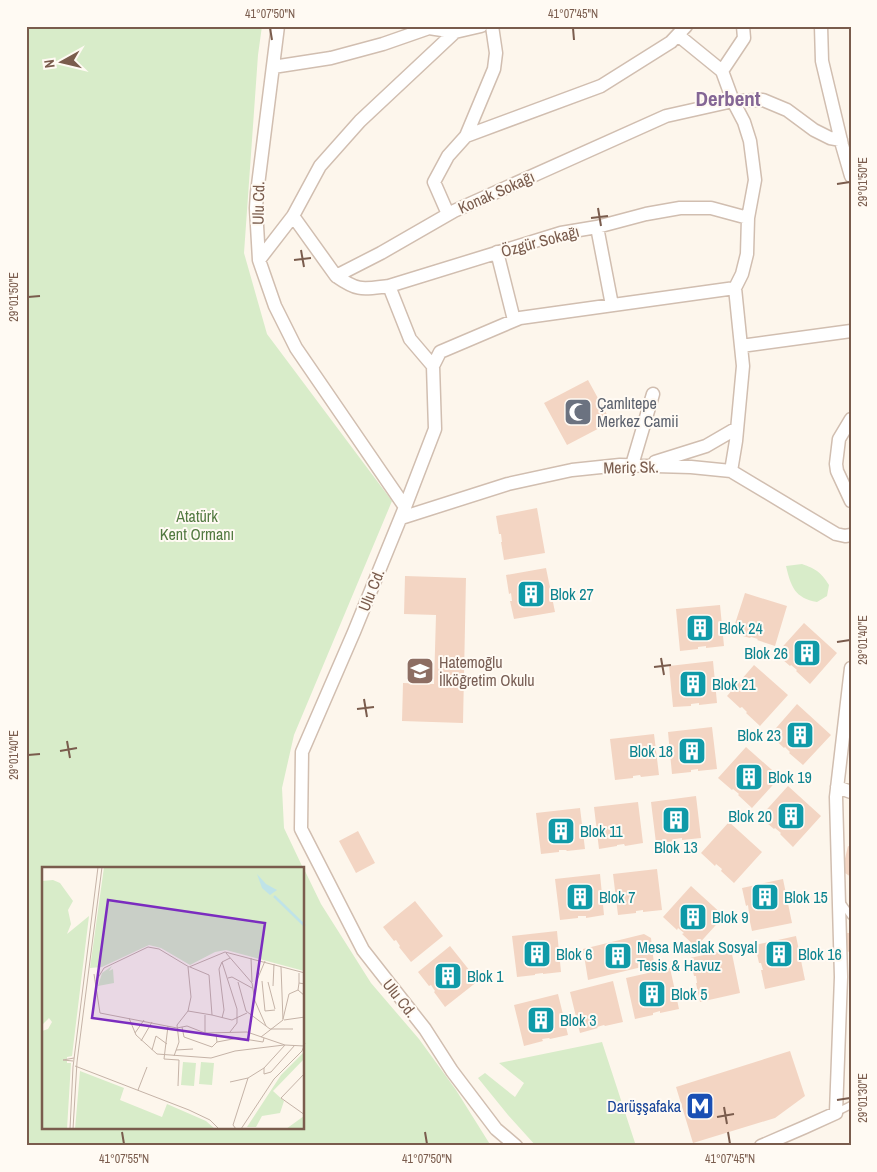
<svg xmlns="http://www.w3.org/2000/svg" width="877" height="1172" font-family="'Archivo Narrow',sans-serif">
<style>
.green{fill:#d8ecc9}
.building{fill:#f3d5c3}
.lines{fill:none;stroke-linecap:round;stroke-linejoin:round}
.lane-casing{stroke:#d1beb0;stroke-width:9}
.street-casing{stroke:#d1beb0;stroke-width:15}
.lane{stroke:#fff;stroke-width:6}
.street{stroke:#fff;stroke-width:12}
.ticks{fill:none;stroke:#7a5c4d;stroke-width:2}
.labels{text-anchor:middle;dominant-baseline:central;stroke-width:4;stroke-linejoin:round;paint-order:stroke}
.street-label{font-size:16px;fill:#7a5c4d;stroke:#fffaf3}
.worship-label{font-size:16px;fill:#5b616d;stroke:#fffaf3;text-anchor:start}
.park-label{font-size:16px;fill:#537a41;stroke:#fffaf3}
.culture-label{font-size:16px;fill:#0d838f;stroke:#fffaf3;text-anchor:start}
.education-label{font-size:16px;fill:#785e54;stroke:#fffaf3;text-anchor:start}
.transit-label{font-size:16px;fill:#164399;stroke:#fffaf3;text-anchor:end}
.district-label{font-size:21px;font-weight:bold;fill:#846695;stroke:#fffaf3}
.inset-river{fill:none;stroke:#bfe3e8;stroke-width:2.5}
.inset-road{fill:none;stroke:#c5b3a7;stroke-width:1}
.view{fill:#7b2cbf;fill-opacity:0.15;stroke:#7b2cbf;stroke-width:2.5}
.inset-edge{fill:none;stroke:#7a5c4d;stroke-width:2.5}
.neatline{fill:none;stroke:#7a5c4d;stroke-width:2}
.ticks-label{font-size:12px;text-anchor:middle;fill:#7a5c4d}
</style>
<rect width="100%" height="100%" fill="#fdf6ec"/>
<path class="green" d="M26 26H262L258 55 244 253 267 334 392 501 294 735 282 788 284 828 303 868H44V1128H304V869L321 904 371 983 419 1039 456 1090 491 1146H26Z
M802 564C816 569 821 572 829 585L827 596 817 602C795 598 791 587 786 566Z
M602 1042 636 1146H536L508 1115 478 1078 485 1073 515 1097 524 1083 499 1063Z"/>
<path class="building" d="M588 380 611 422 567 445 544 403Z
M537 508 545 553 504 560 501 542H502L501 534H499L496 516Z
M546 568 555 612 514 619 510 601H512L511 593 509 594 506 575Z
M405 576 466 578 463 723 402 721 403 683 434 684 436 615 404 614Z
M745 593 787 606 775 646 757 640 758 639 751 637 750 638 732 633Z
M720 605 724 646 706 648V646L698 647V649L680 651 676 609Z
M804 623 837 653 810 684 796 671 797 670 791 665 790 666 776 654Z
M713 661 717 703 699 705V703L691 704V706L673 707 669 666Z
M754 665 788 695 760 726 746 713 747 712 742 707 740 708 727 696Z
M797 704 831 735 803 765 789 753 790 752 785 747 784 748 770 735Z
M712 727 717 769 698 771V769L691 770V772L672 774 668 732Z
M654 734 659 775 641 777 640 775 633 776V778L615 780 610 739Z
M746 747 780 777 752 808 738 795 739 794 733 789 732 790 718 778Z
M788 786 821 816 793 847 780 834 781 833 775 828 774 829 760 817Z
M696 796 701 838 682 840V838L675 839V841L656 843 651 802Z
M638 802 643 843 625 846 624 844 617 845V846L599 849 594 807Z
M580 808 585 849 567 851 566 850H559V852L541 854 536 813Z
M729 822 762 852 734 883 721 871 722 869 716 864 715 866 701 853Z
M358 831 375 863 356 873 339 841Z
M848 846 851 847V877L842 871Z
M657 869 662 910 643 912V910L636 911V913L618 915 613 874Z
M600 874 604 915 586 918V916H578V918L560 920 555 879Z
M783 879 792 923 752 931 748 913H749L748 905 746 906 742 888Z
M691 886 724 916 696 947 682 934 684 933 678 928 677 930 663 917Z
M415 901 443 936 411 962 399 947 400 946 396 940 394 941 383 927Z
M557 931 561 972 543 974V973L535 974V975L517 977 512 936Z
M843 933H851V952L842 951Z
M644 934 651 938 654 964 588 980 583 949Z
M796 936 805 980 765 989 761 970H763L761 963H759L755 945Z
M450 946 478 981 445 1007 434 992 435 991 431 985 429 986 418 972Z
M731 949 740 993 700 1002 696 983H697L696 976H694L690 958Z
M670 968 679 1009 660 1013V1011L653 1013V1015L635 1019 626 978Z
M613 981 623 1022 605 1026 604 1025 597 1027 598 1028 580 1033 570 992Z
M558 994 568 1035 550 1039 549 1038 542 1039 543 1041 524 1046 514 1005Z
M790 1051 805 1096 775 1118 693 1143 676 1087Z"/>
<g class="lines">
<defs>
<path id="lane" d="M841 902 851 916
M837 1112 851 1105"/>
<path id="street" d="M278 26 257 193 256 208 259 260 275 306 296 348 405 507 354 632 302 752 301 829 363 950 425 1029 452 1071 496 1129 516 1146
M821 26 822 61 842 145 851 176
M273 67 331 58 383 44 429 28 455 32
M722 71 744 38 743 26
M466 136 601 86 671 42 686 26
M448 214 434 182 448 156 466 136 494 69 496 53 492 26
M293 216 336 276 381 253 454 211 666 116 733 101 763 100 787 110 814 130 830 138 841 140
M597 227 612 305
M497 252 514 320
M259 260 293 216 320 166 360 121 455 32 481 26
M336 276C359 292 363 289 389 286L561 233 597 227 646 214 680 208H711L748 218
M389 286 410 339 433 366
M741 346 851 331
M851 419 839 439 836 464 837 471 851 501
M655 462 706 446 737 428
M632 465 653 394
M731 471 736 441 743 366 735 288
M405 507 435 429 433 366 440 352 520 318 735 288 742 274 747 254 748 218 755 180 750 141 744 122 733 101 722 71 679 36
M401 518 508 484 572 470 620 465 691 467 731 471 836 534 845 536 851 535
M837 787 851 792
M761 1146 805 1127 836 1113 841 977 836 797 851 668"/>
</defs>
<use href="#lane" class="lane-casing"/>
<use href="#street" class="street-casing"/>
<use href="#lane" class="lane"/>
<use href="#street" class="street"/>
</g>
<path class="ticks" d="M270 28 272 40M573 28 574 40M837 184 850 182M598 208 601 226M591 218 608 216M301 250 304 267M294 260 311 258M28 297 40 296M837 642 850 640M661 658 664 675M654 667 671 665M364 699 367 717M357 709 374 707M67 741 70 758M60 751 77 748M28 755 40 754M837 1100 850 1098M724 1107 727 1124M717 1117 734 1114M122 1132 124 1144M425 1132 427 1144M728 1132 730 1144"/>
<defs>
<symbol id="mosque-square" viewBox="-11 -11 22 22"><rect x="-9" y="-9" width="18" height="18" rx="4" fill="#6b7280" stroke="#fffaf3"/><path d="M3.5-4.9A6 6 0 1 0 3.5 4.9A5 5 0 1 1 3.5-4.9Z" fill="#fff"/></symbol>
<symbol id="building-square" viewBox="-11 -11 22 22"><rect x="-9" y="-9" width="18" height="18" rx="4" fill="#0f9aa8" stroke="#fffaf3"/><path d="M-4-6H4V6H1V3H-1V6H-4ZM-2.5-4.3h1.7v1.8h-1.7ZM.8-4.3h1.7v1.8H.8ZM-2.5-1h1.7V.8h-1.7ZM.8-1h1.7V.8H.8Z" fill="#fff"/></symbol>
<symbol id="school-square" viewBox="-11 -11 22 22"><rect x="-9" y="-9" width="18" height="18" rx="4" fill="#8d6e63" stroke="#fffaf3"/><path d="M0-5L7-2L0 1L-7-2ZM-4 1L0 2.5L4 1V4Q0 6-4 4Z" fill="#fff"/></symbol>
<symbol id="metro-square" viewBox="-11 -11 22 22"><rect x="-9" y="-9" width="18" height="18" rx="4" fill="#1a4fb4" stroke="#fffaf3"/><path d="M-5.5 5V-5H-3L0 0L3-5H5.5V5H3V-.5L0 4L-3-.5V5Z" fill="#fff"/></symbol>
</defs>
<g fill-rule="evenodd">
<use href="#mosque-square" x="562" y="396" width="32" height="32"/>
<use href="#building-square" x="515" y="578" width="32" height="32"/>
<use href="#building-square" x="684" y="612" width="32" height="32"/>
<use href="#building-square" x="791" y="637" width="32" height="32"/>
<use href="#school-square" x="404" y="655" width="32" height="32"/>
<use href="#building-square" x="677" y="668" width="32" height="32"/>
<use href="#building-square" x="784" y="719" width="32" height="32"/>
<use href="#building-square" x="676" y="735" width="32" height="32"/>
<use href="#building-square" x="733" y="761" width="32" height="32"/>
<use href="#building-square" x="775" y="800" width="32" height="32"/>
<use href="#building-square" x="660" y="804" width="32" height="32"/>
<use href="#building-square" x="545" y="815" width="32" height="32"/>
<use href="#building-square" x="564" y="881" width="32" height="32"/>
<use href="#building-square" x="749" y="881" width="32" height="32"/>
<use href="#building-square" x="677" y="901" width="32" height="32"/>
<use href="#building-square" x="521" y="938" width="32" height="32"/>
<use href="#building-square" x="763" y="938" width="32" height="32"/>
<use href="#building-square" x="602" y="940" width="32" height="32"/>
<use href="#building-square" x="432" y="960" width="32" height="32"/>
<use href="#building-square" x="636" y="978" width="32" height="32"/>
<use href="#building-square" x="525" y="1004" width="32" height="32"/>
<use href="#metro-square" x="684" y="1090" width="32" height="32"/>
</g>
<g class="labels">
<g class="street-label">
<text transform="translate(496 192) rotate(-24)">Konak Sokağı</text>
<text transform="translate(258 203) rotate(-89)">Ulu Cd.</text>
<text transform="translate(540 241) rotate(-15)">Özgür Sokağı</text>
<text transform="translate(631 467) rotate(-1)">Meriç Sk.</text>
<text transform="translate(371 590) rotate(-68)">Ulu Cd.</text>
<text transform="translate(400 998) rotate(52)">Ulu Cd.</text>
</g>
<g class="worship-label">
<text x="597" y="403">Çamlıtepe<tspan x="597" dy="18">Merkez Camii</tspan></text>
</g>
<g class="park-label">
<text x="197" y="516">Atatürk<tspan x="197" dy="18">Kent Ormanı</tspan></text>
</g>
<g class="culture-label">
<text x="550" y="594">Blok 27</text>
<text x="719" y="628">Blok 24</text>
<text x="788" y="653" text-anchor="end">Blok 26</text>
<text x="712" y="684">Blok 21</text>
<text x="781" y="735" text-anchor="end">Blok 23</text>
<text x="673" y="751" text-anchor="end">Blok 18</text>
<text x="768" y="777">Blok 19</text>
<text x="772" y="816" text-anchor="end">Blok 20</text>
<text x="580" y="831">Blok 11</text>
<text x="676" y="847" text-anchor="middle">Blok 13</text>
<text x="599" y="897">Blok 7</text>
<text x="784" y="897">Blok 15</text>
<text x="712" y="917">Blok 9</text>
<text x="637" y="947">Mesa Maslak Sosyal<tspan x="637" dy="18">Tesis &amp; Havuz</tspan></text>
<text x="556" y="954">Blok 6</text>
<text x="798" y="954">Blok 16</text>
<text x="467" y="976">Blok 1</text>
<text x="671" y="994">Blok 5</text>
<text x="560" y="1020">Blok 3</text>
</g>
<g class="education-label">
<text x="439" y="662">Hatemoğlu<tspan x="439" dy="18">İlköğretim Okulu</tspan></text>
</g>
<g class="transit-label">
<text x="681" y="1106">Darüşşafaka</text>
</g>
<g class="district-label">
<text x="728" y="98">Derbent</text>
</g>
</g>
<g transform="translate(42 867)">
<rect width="262" height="262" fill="#fdf6ec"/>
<path d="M62 0H262V104L184 83 173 85 148 98 119 81 107 78 60 100 48 101ZM11 13 18 16 31 34 26 43 29 57 25 67 47 49 30 189 25 190V196H29L25 262H0V164L6 162 10 155 7 151 0 158V14ZM70 99 67 104 71 102 72 116 56 119 60 106ZM262 185V192L231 224 242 234 238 246 220 249 214 260H205L239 208ZM141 195 154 196 152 219 139 218ZM159 195 172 196 170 218 157 217ZM38 204 82 221 78 233 120 250 125 237 164 254 173 262H33ZM262 249V262H244Z" fill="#d8ecc9"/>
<path d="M215 7 224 17 235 23 228 28 220 21Z" fill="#bfe3e8"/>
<path class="inset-river" d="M232 29 263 59"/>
<path class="inset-road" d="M184 86 210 116 213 134 224 159 228 162H251M209 91 210 115M148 100 167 108 170 148 190 153 205 146M257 106V116L263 117M52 107 58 146 135 161 145 159 163 166 205 165 243 178 262 179M186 111 190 110 210 121M215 113 223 94M54 114 62 101 106 80 117 82 147 100 183 85 263 106M220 114 223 144 233 143M196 115 204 144 224 159M226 115 233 142M257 116 256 123 263 129M231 119 232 97M146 144 170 148M163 148V166M87 151 94 168 115 187 169 191 193 184 242 178M180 151 182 143 177 102 180 95M241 152 247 127 256 123M242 153 263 150M126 159 122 192 137 193 136 219M140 160 142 170 170 180 175 175 174 167M188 165 195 156V142L180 95 188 91M93 166 102 153M219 170 241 153 239 100M99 174 110 155M175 175 196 171 221 175 222 171M110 183 114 169 125 177M134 183 151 182M132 189 137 175 135 158 146 144 149 130 146 100M31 194 21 193 32 191M33 199 147 243 168 253 177 262M222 201V207L229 205 253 178M263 206 239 231 263 248M188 215 206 211M96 223 105 200M28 262 31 200 56 0M31 262 35 195 60 0M194 262 191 258 206 211 222 201 243 178M199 262 232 212 260 184 263 176"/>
<path class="view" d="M66 33 223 56 206 173 50 151Z"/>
<rect width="262" height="262" class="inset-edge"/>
</g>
<rect width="877" height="1172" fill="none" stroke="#fffaf3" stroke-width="55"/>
<g transform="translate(62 62) rotate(262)" stroke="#fffaf3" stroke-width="4" paint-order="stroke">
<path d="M0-4L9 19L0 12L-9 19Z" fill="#7a5c4d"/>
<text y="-8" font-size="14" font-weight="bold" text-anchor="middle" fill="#7a5c4d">N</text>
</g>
<rect x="28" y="28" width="822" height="1116" class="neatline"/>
<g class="ticks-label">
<text x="270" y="18">41°07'50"N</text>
<text x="573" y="18">41°07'45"N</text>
<text transform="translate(863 182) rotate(-90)" y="4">29°01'50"E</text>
<text transform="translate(14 297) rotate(-90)" y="4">29°01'50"E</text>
<text transform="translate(863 640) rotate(-90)" y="4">29°01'40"E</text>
<text transform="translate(14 755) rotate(-90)" y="4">29°01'40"E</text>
<text transform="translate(863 1098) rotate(-90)" y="4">29°01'30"E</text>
<text x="124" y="1163">41°07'55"N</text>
<text x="427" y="1163">41°07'50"N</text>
<text x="730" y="1163">41°07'45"N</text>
</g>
</svg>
